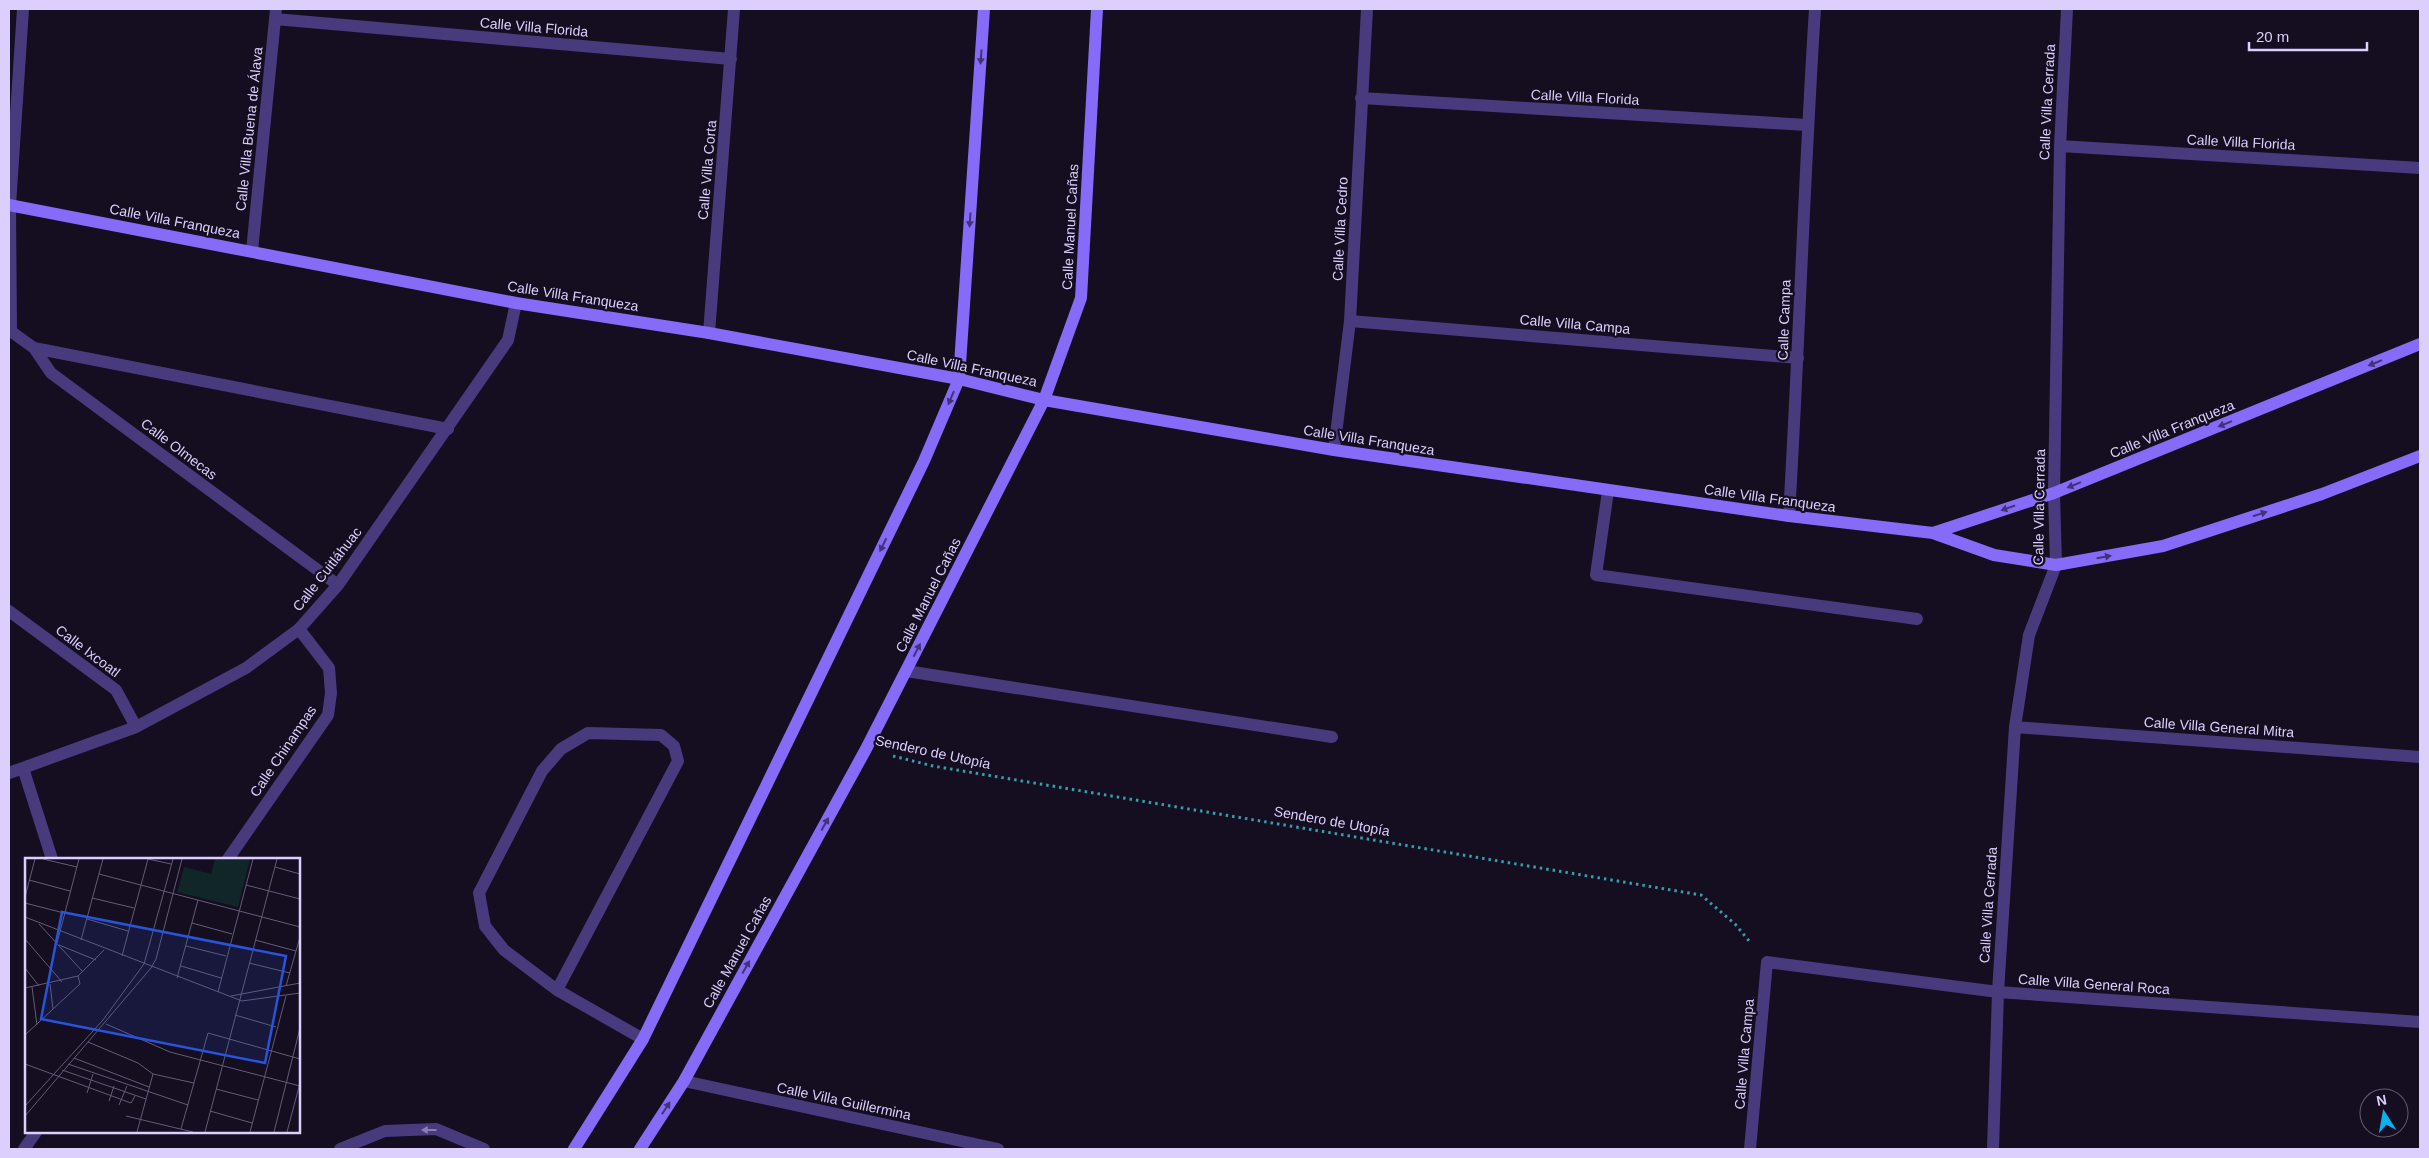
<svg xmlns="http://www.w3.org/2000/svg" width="2429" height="1158" font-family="Helvetica,sans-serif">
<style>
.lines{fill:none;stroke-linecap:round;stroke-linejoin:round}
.path{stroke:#339fac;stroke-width:3;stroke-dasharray:2.5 4;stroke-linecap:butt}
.lane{stroke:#483b7d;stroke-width:12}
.street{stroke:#483b7d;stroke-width:12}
.secondary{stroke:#866af8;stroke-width:12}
.oneway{fill:#423376}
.oneway2{fill:#8b7eb7}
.labels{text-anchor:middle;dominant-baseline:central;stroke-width:4.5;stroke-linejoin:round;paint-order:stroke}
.street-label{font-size:14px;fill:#dccffd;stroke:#140e20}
.inset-road{fill:none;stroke:#645b78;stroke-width:1}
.view{fill:#2754da;fill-opacity:0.15;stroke:#2754da;stroke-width:2.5}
.inset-edge{fill:none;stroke:#dccffd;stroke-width:2.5}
</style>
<rect width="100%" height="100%" fill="#140e20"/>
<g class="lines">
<path class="path" d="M893 756 933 766 1701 895 1735 924 1750 942"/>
<path class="lane" d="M1608 491 1596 575 1917 619
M906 671 1332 737
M557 990 678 761 674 746 661 735 588 733 561 749 542 771 479 893 485 926 504 950 557 990 643 1039
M340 1149 385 1131 436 1129 484 1149"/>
<path class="street" d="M275 19 731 59
M1361 98 1807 125
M2060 146 2420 168
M252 251 276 9
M1350 321 1798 358
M9 330 34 348 51 373 338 585
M11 332 10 205 23 9
M709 333 734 9
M34 348 448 429
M1334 450 1350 321 1367 9
M1789 516C1799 347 1804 178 1815 9
M9 611 116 690 136 727
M2015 727 2420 757
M23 768 52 859
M9 773 136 727 246 668 299 629 338 585 508 340 516 303
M228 859 328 715 331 693 329 668 299 629
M684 1081 998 1149
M24 1149 36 1132
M1750 1149 1767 962 1998 992 2420 1022
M1993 1149 1998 992 2015 727 2029 635 2056 565 2054 493 2060 146 2067 9"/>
<path class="secondary" d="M9 205 516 303 709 333 959 379 1044 400 1334 450 1789 516 1933 533 1994 555 2056 565 2163 546 2322 494 2420 456
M1933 533 2054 493 2420 344
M574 1149 643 1039 924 461 959 379 984 9
M640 1149 684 1081 866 749 1044 400 1081 298 1097 9"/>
</g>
<defs><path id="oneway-solid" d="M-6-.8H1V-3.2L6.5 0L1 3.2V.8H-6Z" transform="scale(1.25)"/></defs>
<g class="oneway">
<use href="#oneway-solid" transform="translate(981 57) rotate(94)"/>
<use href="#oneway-solid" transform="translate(970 220) rotate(94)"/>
<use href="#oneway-solid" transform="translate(2375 363) rotate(158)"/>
<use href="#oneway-solid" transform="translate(951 398) rotate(113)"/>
<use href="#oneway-solid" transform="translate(2225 424) rotate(158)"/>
<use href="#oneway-solid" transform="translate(2074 485) rotate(158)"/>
<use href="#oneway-solid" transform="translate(2008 508) rotate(161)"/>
<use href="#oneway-solid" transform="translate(2260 514) rotate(-18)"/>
<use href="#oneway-solid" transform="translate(883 545) rotate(116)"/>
<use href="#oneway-solid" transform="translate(2104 557) rotate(-10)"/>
<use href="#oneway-solid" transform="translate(917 650) rotate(-63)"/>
<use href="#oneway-solid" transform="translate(825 824) rotate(-61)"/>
<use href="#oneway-solid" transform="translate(746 967) rotate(-61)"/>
<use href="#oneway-solid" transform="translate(666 1108) rotate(-57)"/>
</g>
<use class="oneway2" href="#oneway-solid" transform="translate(429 1130) rotate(-180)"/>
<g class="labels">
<g class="street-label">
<text transform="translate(534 27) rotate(5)">Calle Villa Florida</text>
<text transform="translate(1585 97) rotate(3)">Calle Villa Florida</text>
<text transform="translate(2047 102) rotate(-87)">Calle Villa Cerrada</text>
<text transform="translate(249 129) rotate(-84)">Calle Villa Buena de Álava</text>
<text transform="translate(2241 142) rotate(3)">Calle Villa Florida</text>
<text transform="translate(707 170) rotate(-85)">Calle Villa Corta</text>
<text transform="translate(175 221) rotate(11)">Calle Villa Franqueza</text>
<text transform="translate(1070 227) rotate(-87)">Calle Manuel Cañas</text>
<text transform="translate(1340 229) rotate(-87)">Calle Villa Cedro</text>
<text transform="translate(573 296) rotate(9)">Calle Villa Franqueza</text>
<text transform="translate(1784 320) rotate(-88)">Calle Campa</text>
<text transform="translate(1575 324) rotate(5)">Calle Villa Campa</text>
<text transform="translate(972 368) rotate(12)">Calle Villa Franqueza</text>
<text transform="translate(2172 429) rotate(-22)">Calle Villa Franqueza</text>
<text transform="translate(1369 440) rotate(9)">Calle Villa Franqueza</text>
<text transform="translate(179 449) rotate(37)">Calle Olmecas</text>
<text transform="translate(1770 498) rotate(8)">Calle Villa Franqueza</text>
<text transform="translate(2039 507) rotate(-89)">Calle Villa Cerrada</text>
<text transform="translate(327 569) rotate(-52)">Calle Cuitláhuac</text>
<text transform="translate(928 595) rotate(-63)">Calle Manuel Cañas</text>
<text transform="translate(88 651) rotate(37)">Calle Ixcoatl</text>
<text transform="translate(2219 727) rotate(4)">Calle Villa General Mitra</text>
<text transform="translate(283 751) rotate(-56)">Calle Chinampas</text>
<text transform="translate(933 752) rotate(12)">Sendero de Utopía</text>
<text transform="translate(1332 821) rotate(10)">Sendero de Utopía</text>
<text transform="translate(1988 905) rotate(-86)">Calle Villa Cerrada</text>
<text transform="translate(737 952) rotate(-61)">Calle Manuel Cañas</text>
<text transform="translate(2094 984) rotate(4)">Calle Villa General Roca</text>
<text transform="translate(1744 1054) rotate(-85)">Calle Villa Campa</text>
<text transform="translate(844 1101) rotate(12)">Calle Villa Guillermina</text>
</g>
</g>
<g transform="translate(25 858)">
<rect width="275" height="275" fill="#140e20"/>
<path d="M190 1H225L213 49 152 34 159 9 186 16Z" fill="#112629"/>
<path class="inset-road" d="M18 1 52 9M123 1 146 6M250 9 275 16M74 16 275 69M4 22 45 33M221 27 275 41M0 39 10 1M67 40 109 50M0 45 39 55M0 59 217 143 275 135M62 61 103 73M167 65 207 76M14 66 58 114M0 81 37 124M56 82 78 1M230 82 271 93M32 85 54 1M34 87 71 102M161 88 201 98M97 98 123 1M224 105 265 115M156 108 196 120M0 110 14 128M152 120 173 42M25 126 28 151M261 128 275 79M7 129 12 167M0 130 53 118 79 92M193 134 228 1M206 138 275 125M210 157 251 169M81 166 145 194 275 228M0 177 55 126 53 118M63 184 113 205 128 216 169 225M49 200 124 229M0 206 106 245 110 238M43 206 163 247M37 212 121 241M191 231 233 242M62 235 68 216M84 243 89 228M94 247 102 228M0 248 78 162 119 106 148 1M185 253 227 265M0 258 126 110 131 101 157 1M101 258 168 274M156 271 183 175 275 201M112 274 128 216M180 274 252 1M225 274 261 138M249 274 275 170M262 274 275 225"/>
<path class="view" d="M37 54 261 98 240 205 16 161Z"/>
<rect width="275" height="275" class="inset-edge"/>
</g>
<rect width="2429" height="1158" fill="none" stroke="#dccffd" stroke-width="20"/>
<g transform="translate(2384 1113) rotate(349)"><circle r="24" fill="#140e20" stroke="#645b78"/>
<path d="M0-4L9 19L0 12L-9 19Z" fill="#0bb0ed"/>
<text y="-8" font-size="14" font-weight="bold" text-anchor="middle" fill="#dccffd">N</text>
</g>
<path d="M2249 42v8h118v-8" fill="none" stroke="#dccffd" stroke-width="2.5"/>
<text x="2256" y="42" font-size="15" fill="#dccffd" stroke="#140e20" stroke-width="4" paint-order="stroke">20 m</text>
</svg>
